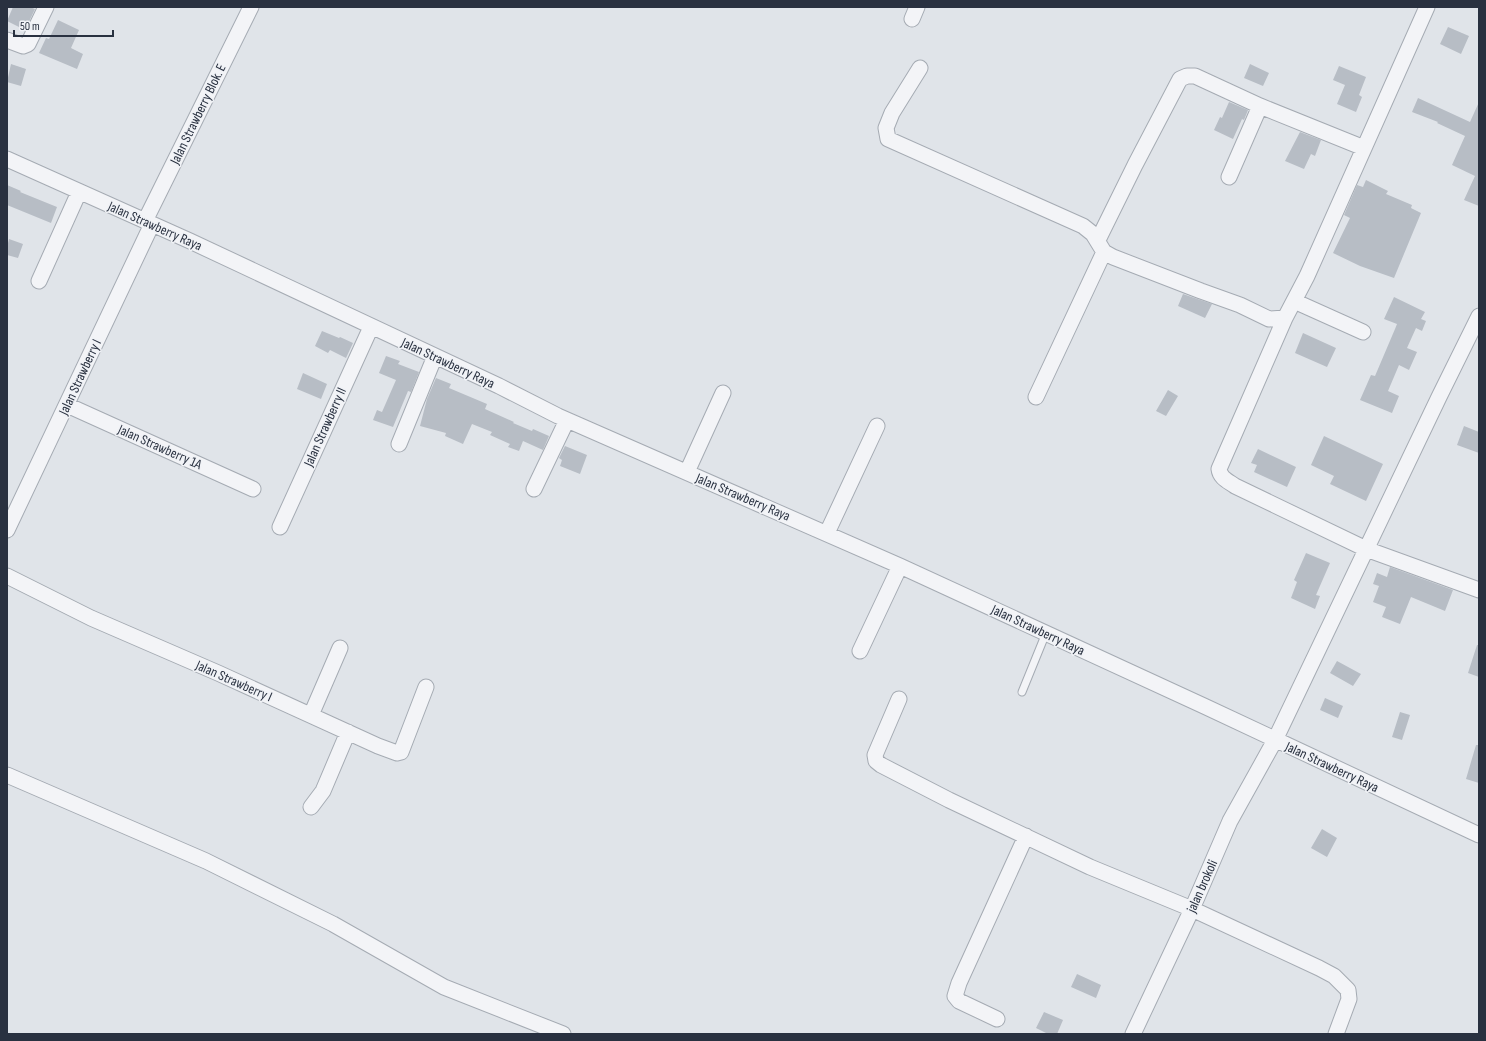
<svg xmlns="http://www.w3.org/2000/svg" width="1486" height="1041" font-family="'Sofia Sans Condensed',sans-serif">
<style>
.building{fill:#b7bdc5}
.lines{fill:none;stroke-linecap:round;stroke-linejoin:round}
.service-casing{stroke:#a5abb3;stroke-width:9}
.minor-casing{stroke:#a5abb3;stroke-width:17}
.service{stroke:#f3f4f7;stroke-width:7}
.minor{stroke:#f3f4f7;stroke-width:15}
.labels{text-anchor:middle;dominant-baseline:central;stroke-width:3;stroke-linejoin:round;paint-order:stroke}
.street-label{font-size:14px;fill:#293140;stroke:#f0f2f6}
</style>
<rect width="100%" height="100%" fill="#e0e4e9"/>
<path class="building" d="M13 7H30L35 9 25 30 7 21Z
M58 20 79 30 71 48 83 54 77 69 39 53 46 38 49 39Z
M1448 27 1469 36 1461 54 1440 44Z
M11 64 26 69 21 86 7 82Z
M1250 64 1269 73 1263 86 1244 78Z
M1339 66 1366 77 1359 95 1362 97 1356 112 1337 104 1345 85 1333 80Z
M1418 98 1470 122 1479 102V206L1464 200 1475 176 1452 165 1465 136 1437 123 1438 122 1412 112Z
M1229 102 1248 110 1244 120 1242 119 1233 139 1214 130 1220 117 1222 118Z
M1300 132 1321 140 1315 156 1311 154 1304 169 1285 161Z
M1366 180 1388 191 1386 194 1412 205 1411 208 1421 213 1394 278 1360 266 1333 253 1350 218 1344 215 1357 185 1363 187Z
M7 185 21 191 20 192 57 207 51 223 7 205Z
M9 239 23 244 18 258 7 255V247Z
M1183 294 1212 304 1205 318 1178 306Z
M1394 297 1425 312 1421 319 1426 321 1422 331 1416 328 1407 348 1417 352 1409 370 1399 365 1388 391 1399 396 1392 413 1360 400 1371 375 1375 376 1395 329 1397 324 1384 319Z
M322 331 339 338 340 337 353 343 346 358 330 350 328 353 315 346Z
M1303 333 1336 348 1327 367 1295 353Z
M386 356 400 361 398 364 419 372 411 392 408 391 393 427 373 420 377 410 382 412 396 380 379 373Z
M303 373 327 384 321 399 297 389Z
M436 378 451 384 449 388 487 404 485 409 514 422 513 423 532 431 533 429 549 436 543 450 523 441 519 451 508 447 510 444 490 435 492 432 472 424 463 444 445 436 446 433 420 426 427 399Z
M1168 390 1178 396 1166 416 1156 411Z
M1464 426 1479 432V453L1457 445Z
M1324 436 1383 464 1366 501 1330 484 1334 476 1311 465Z
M565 446 587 455 580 474 560 466 562 460 559 458Z
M1258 449 1296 467 1287 487 1254 472 1257 465 1251 463Z
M1306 553 1330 563 1316 595 1320 596 1315 609 1291 598 1297 582 1294 580Z
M1390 567 1453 590 1445 611 1411 597 1400 624 1382 617 1386 607 1373 602 1379 586 1373 584 1377 573 1387 577Z
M1477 645H1479V677L1468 673Z
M1337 661 1361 674 1353 686 1330 673Z
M1325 698 1343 706 1338 718 1320 710Z
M1400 712 1410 715 1402 740 1392 737Z
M1476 745H1479V783L1466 779Z
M1322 829 1337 838 1327 857 1311 848Z
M1077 974 1101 985 1096 998 1071 987Z
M1044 1012 1063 1020 1057 1034H1048L1036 1028Z"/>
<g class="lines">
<defs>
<path id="service" d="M1022 692 1046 633"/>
<path id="minor" d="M1427 7 1307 276 1285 318 1219 469C1220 478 1228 481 1235 486L1366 549 1479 590
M912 19 917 7
M7 40 23 46 28 44 46 7
M920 68 892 113 886 128 888 139 1083 226 1093 234 1104 252 1113 257 1201 291 1240 305 1269 319 1285 318
M7 159 190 241 499 386 558 416 900 566 1204 706 1479 835
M1229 177 1260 106
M145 221 251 7
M1098 240 1135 165 1180 79 1187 76H1195L1260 106 1364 148
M39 281 79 192
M1294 301 1363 332
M1036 397 1104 252
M67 405 253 489
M399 444 435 356
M687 472 723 393
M534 489 567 420
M280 527 371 327
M7 530 152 224
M827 533 877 426
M7 576 91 618 218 673 378 746 397 753 401 752 426 687
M860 651 900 566
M899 699 875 755 876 761 881 765 949 800 1090 867 1192 909 1319 968 1334 976 1348 990 1349 999 1336 1034
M311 715 340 648
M7 775 206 861 333 924 444 987 563 1034
M311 807 323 791 348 732
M997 1019 959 1001 955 996 959 983 1026 836
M1133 1034 1192 909 1230 821 1275 740 1439 397 1479 316"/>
</defs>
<use href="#service" class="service-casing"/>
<use href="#minor" class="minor-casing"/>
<use href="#service" class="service"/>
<use href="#minor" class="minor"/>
</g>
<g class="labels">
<g class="street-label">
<text transform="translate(198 114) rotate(-64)">Jalan Strawberry Blok. E</text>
<text transform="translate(155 226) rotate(24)">Jalan Strawberry Raya</text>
<text transform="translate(448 363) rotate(25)">Jalan Strawberry Raya</text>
<text transform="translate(80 377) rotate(-65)">Jalan Strawberry I</text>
<text transform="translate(325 427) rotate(-66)">Jalan Strawberry II</text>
<text transform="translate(160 447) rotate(24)">Jalan Strawberry 1A</text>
<text transform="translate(743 497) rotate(23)">Jalan Strawberry Raya</text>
<text transform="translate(1038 630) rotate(25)">Jalan Strawberry Raya</text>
<text transform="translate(234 681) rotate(24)">Jalan Strawberry I</text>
<text transform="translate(1332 767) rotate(25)">Jalan Strawberry Raya</text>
<text transform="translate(1202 886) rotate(-66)">jalan brokoli</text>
</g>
</g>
<rect width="1486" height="1041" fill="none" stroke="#293140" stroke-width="16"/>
<path d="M14 30v6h99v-6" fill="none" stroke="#293140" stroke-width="2"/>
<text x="20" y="30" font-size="12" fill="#293140" stroke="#f0f2f6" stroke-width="3" paint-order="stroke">50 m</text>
</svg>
